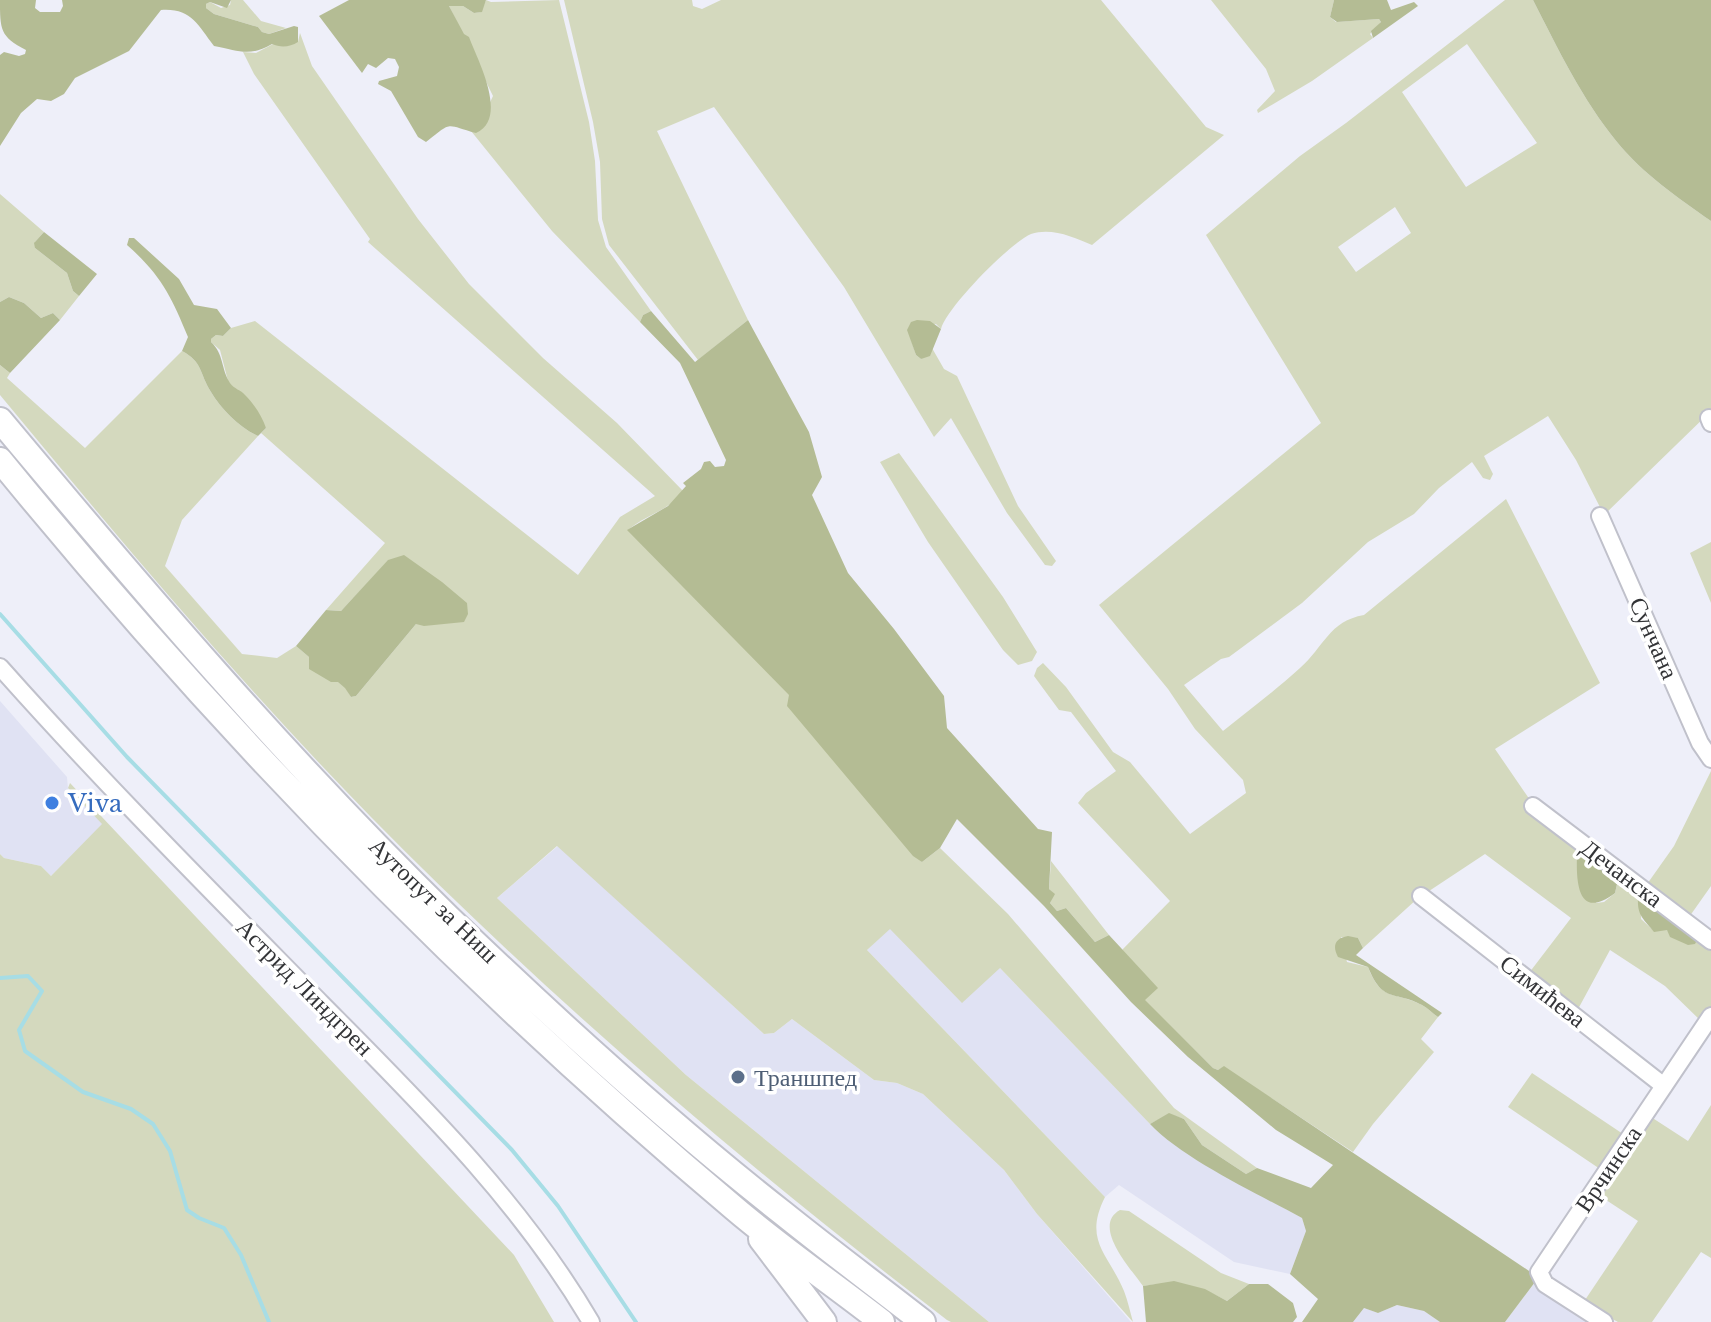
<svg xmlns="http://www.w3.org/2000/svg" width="1711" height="1322" font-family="'Libre Baskerville',serif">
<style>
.built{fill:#e0e2f3}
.green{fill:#d4d9be;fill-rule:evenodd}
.forest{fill:#b4bc94}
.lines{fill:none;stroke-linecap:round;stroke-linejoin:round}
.stream{stroke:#a7dde5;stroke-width:4}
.minor-casing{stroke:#c0c1cb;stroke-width:20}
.highway-casing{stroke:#c0c1cb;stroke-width:28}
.minor{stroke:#fff;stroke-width:16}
.highway{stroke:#fff;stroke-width:24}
.shop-dot{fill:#3f7fe0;stroke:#fff;stroke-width:3}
.service-dot{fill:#5c6f8a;stroke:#fff;stroke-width:3}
.labels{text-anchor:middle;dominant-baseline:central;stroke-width:7;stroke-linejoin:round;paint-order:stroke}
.street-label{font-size:24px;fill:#333437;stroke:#fff}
.shop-label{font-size:24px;fill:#366cbe;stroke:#fff;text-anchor:start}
.service-label{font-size:24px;fill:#4e5e75;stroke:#fff;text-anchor:start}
</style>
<rect width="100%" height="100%" fill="#eeeff9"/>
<path class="built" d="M0 701 67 777 68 789 103 824 51 876 41 866 4 858 0 854Z
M558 846 764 1034 774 1033 792 1019 874 1080 897 1083 923 1094 1004 1170 1037 1214 1131 1322H989L686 1075 497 898Z
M890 928 999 967 1156 1130 1219 1172 1302 1218 1306 1231 1290 1274 1234 1262 1119 1185 1105 1197 867 950Z
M1535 1282 1596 1322H1505Z
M1397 1305 1424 1311 1440 1322H1353L1364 1308 1378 1313Z"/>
<path class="green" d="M231 0H243L261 21 286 28 269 34 262 32 258 27 214 14 206 8V4L210 2 221 8 230 5Z
M486 0 491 2 559 0 589 122 595 161 598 220 606 247 651 311 643 315 640 322 552 231 471 131 476 132 493 96 449 6H463L474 13 481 12Z
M564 0H692L693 6 702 9 721 0H1101L1206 127 1224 135 1092 245C1074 237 1051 227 1031 234 1010 243 947 307 941 329L936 324 908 330 916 355 921 359 932 348 944 369 957 376 1018 506 1056 561 1052 566 1045 565 1007 513 951 418 934 437 844 287 714 107 657 131 748 320 698 360 609 245 602 219 600 162 593 122Z
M1211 0H1334L1330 17 1336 22 1379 19 1381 22 1370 34 1373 38 1312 81 1258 113 1257 110 1275 91 1266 69Z
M1505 0H1533C1558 49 1582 99 1617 142 1642 173 1678 198 1711 221V411L1604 515 1576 460 1548 416 1484 456 1493 474 1490 480 1483 478 1472 462 1439 488 1414 514 1368 542 1302 603 1229 657 1221 659 1184 685 1223 731C1249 710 1276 690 1300 668 1324 647 1329 621 1364 615L1506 499 1600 683 1495 749 1530 800 1583 850 1596 903 1604 902 1615 893 1619 875 1643 893 1641 919 1654 931 1664 929 1711 945V1009L1702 1022 1665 986 1610 950 1577 1011 1529 973 1571 918 1485 854 1417 899 1363 948 1358 938 1341 937 1347 962 1368 967C1381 1002 1395 991 1422 1005 1428 1008 1433 1014 1438 1017L1421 1039 1434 1052 1373 1124 1353 1152 1224 1067 1218 1070 1213 1068 1144 1000 1157 988 1122 950 1170 901 1078 803 1086 793 1116 771 1071 712 1059 710 1034 676 1037 668 1043 663 1066 687 1113 752 1130 762 1190 834 1246 793 1243 780 1195 729 1168 689 1099 605 1321 423 1206 235 1300 156 1346 123ZM1467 44 1537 143 1466 187 1402 92ZM1395 207 1411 233 1356 272 1338 247Z
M300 33 312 66 418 219 469 284 543 358 617 423 683 491C669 511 645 515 628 530L790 695 922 862 940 848 1008 914 1174 1108 1257 1168 1246 1174 1202 1145 1184 1119 1169 1114 1150 1124 1000 968 962 1003 890 929 867 950 1105 1197C1083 1241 1108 1253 1124 1291 1128 1301 1130 1312 1133 1322L1037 1214 1004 1170 923 1094 897 1083 874 1080 792 1019 774 1033 764 1034 557 846 497 898 686 1075 989 1322H951L947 1320C744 1165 549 998 370 816 239 682 119 539 0 395V365L10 373 7 378 85 448 182 351C203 362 199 373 211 392 221 409 240 428 258 436L182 520 165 566 242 654 277 658 296 646 346 688 351 697 356 696 416 624 388 561 341 611 326 610 385 543 261 433 266 428 228 381 220 350 211 342V339L216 335 223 336 231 328 255 321 578 575 620 517 655 496 368 242 370 239 254 74 243 52 256 53 273 44 298 42Z
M0 194 44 232 35 242V248L67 273 73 291 79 296 60 320 53 313 41 318 24 303 9 297 0 302Z
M899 453 1003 597 1037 652 1032 661 1018 665 1003 650 928 542 880 462Z
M1711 542V603L1690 553Z
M1711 771V886L1687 920 1645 887 1674 846Z
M70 783 514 1255 554 1322H0V854L4 858 41 866 51 876 102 824 68 788Z
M1051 861 1109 935 1095 942 1066 908 1057 911 1050 903 1054 894 1049 889Z
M1532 1073 1626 1136 1600 1169 1508 1107Z
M1711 1105V1258L1701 1252 1652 1322H1618L1583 1303 1638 1221 1600 1196 1651 1117 1688 1141Z
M1120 1210 1129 1211 1221 1273 1249 1284 1227 1301C1196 1284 1178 1281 1143 1286 1131 1269 1091 1226 1120 1210Z"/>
<path class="forest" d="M0 0H36L35 8 40 12H60L63 6 62 0H231L227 8 210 2 206 4V8L214 14 258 27 262 32 269 34 294 26 298 27V42C290 47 281 48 272 44 249 57 240 51 214 46 197 24 191 8 161 10L129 51 75 78 64 94 51 101 37 99 21 113 0 146V55L4 52 19 56 25 54 26 50C0 37 0 29 0 0Z
M349 0H486L482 12 474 13 463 6H449L464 34 469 37C478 61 509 118 476 133 444 124 453 121 426 142L418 137 391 91 378 84 379 81 397 76 399 67 395 59 388 58 376 68 368 64 362 73 319 16Z
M1334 0H1387L1391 10 1414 2 1418 6 1373 38 1371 31 1381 22 1379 19 1337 22 1330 17Z
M1533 0H1711V221C1678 198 1642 173 1617 142 1582 99 1558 49 1533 0Z
M44 232 97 274 79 296 73 291 67 273 35 248 34 243Z
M129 238H134L179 279 194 305 217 309 231 328 223 336 216 335 211 339V342C224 354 221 369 230 383 234 389 241 390 245 395 254 404 262 416 266 428L258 436C240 428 221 409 211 392 199 373 203 362 182 351L188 337C171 296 161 275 127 245Z
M9 297 24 303 41 318 53 313 60 320 10 373 0 365V302Z
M651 311 695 362 748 320 809 432 822 477 812 495 848 573 894 629 944 696 947 728 1038 829 1052 832 1049 889 1055 894 1050 903 1057 911 1066 908 1095 942 1109 935 1158 988 1145 1000 1213 1068 1218 1070 1224 1066 1535 1275V1282L1505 1322H1440L1424 1311 1397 1305 1378 1313 1364 1308 1353 1322H1302L1318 1299 1290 1274 1306 1231 1302 1218C1258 1194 1183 1159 1150 1124L1169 1113 1184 1119 1202 1145 1246 1174 1257 1168 1311 1188 1333 1165 1276 1130 1188 1057 1131 1002 1044 906 957 819 940 848 922 862 913 856 787 706 789 695 627 530 668 506 686 486 683 483 701 469 704 462 710 461 715 467 724 466 726 460 680 363 640 322 643 315Z
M917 320 930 321 941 329 930 356 921 359 916 355 907 330 911 322Z
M404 555 442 582 467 603 468 614 464 622 424 626 416 624 356 696 351 697 345 688 338 682H331L309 669V657L296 646 326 610 341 611 388 560Z
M1583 850 1619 875 1615 893C1578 921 1576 883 1577 855Z
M1643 893 1698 938 1695 944 1688 945 1670 937 1667 930 1654 932C1644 919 1637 916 1638 898Z
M1348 936 1358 938 1363 948 1356 955 1442 1013 1438 1017C1433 1014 1428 1008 1422 1005 1394 990 1383 1004 1368 967L1338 957C1332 946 1335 938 1348 936Z
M1174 1281 1205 1289 1227 1301 1249 1284H1268L1293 1303 1297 1317 1293 1322H1146L1143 1286Z"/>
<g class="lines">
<path class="stream" d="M0 614 127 757 512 1150 558 1206 636 1322
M0 978 28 976 42 991 19 1030 25 1051 83 1092 131 1109 153 1124 170 1151 187 1210 199 1218 224 1228 241 1255 269 1322"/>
<defs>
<path id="minor" d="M1709 418 1711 423
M1600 516 1700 743 1711 759
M0 667C103 783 213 893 322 1004 420 1103 520 1201 591 1322
M1533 806 1711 941
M1421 896 1664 1086
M1604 1322 1545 1284 1539 1272 1711 1016"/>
<path id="highway" d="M0 420C143 591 288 761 448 917 555 1020 668 1123 784 1214 830 1251 877 1286 923 1322
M0 460C222 732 465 982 734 1208 781 1248 833 1284 882 1322
M761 1239 824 1322"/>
</defs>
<use href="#minor" class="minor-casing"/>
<use href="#highway" class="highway-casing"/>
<use href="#minor" class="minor"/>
<use href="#highway" class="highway"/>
</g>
<circle class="shop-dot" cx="52" cy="803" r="8"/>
<circle class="service-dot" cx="738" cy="1077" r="8"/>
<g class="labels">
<g class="street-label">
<text transform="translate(1654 638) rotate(66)">Сунчана</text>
<text transform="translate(1622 873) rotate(37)">Дечанска</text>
<text transform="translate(434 900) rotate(44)">Аутопут за Ниш</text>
<text transform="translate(305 987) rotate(45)">Астрид Линдгрен</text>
<text transform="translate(1543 991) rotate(38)">Симићева</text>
<text transform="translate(1608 1169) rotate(-56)">Врчинска</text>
</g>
<g class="shop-label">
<text x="68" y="803">Viva</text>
</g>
<g class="service-label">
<text x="754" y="1077">Траншпед</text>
</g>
</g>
</svg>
